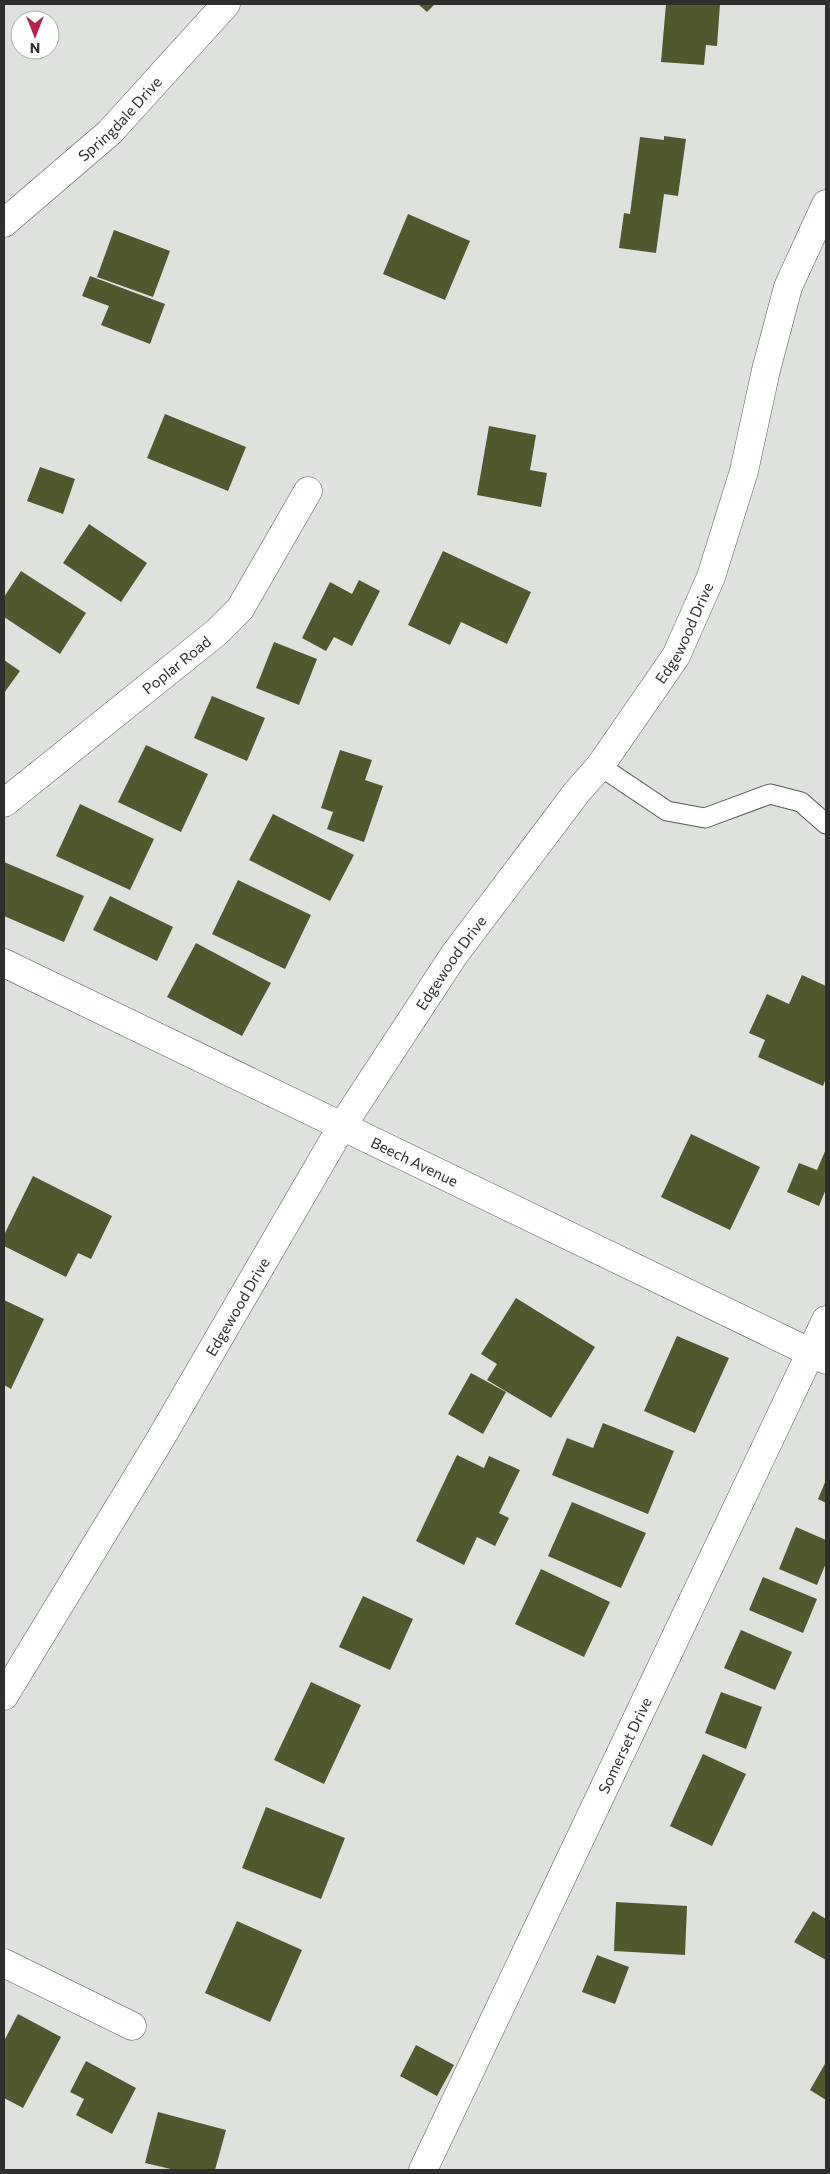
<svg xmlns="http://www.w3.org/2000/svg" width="830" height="2174" font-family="Commissioner,sans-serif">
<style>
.building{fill:#515830}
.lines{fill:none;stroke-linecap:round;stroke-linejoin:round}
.service-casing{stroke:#545954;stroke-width:21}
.minor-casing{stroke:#545954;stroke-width:29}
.service{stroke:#fff;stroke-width:19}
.minor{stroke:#fff;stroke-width:28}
.labels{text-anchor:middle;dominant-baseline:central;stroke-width:5;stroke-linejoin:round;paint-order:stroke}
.street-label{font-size:15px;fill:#2d2f2d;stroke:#fff}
</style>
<rect width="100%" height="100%" fill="#dde2dc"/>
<path class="building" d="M418 4H435L427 12Z
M666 4H720L717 46 706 45 704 65 661 62Z
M664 136 686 139 678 196 664 194 656 253 619 248 624 213 630 214 640 137 664 140Z
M408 214 470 241 445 300 383 274Z
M114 230 170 251 153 297 97 277Z
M90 276 165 304 150 344 101 325 109 306 82 296Z
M165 414 246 447 228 491 147 458Z
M489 426 536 435 530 470 547 473 541 507 477 495Z
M40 467 75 479 63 514 27 501Z
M89 524 147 563 121 602 63 563Z
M443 551 531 592 507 644 461 622 450 645 408 625Z
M21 571 86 613 60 654 4 617V597Z
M359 580 380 591 352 646 334 637 326 651 302 638 330 582 352 594Z
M274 642 317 659 299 705 256 688Z
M4 660 20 671 4 693Z
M212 696 265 718 247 761 194 738Z
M146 745 208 774 181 832 118 802Z
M340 750 372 760 365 780 383 786 364 842 327 829 333 812 321 808Z
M80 804 154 839 130 890 56 856Z
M273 814 354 855 330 901 249 860Z
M4 862 84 896 64 942 4 916Z
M238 880 311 915 285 969 212 934Z
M110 896 173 927 157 961 93 930Z
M196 943 271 983 242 1036 167 997Z
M802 975 826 986V1078L823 1086 758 1057 765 1040 749 1033 767 994 789 1004Z
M691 1134 760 1167 730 1230 661 1197Z
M826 1149V1189L819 1206 787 1192 799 1163 817 1170Z
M33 1176 112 1216 91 1259 78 1253 66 1277 4 1246V1235Z
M516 1298 595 1347 551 1418 487 1380 497 1364 481 1354Z
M4 1300 44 1319 11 1389 4 1385Z
M677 1336 729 1358 695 1433 644 1411Z
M471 1373 506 1392 483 1434 448 1414Z
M603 1423 674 1451 648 1514 552 1475 567 1438 593 1448Z
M457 1455 484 1468 489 1456 520 1470 499 1513 509 1518 495 1546 477 1537 464 1565 416 1541Z
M826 1480V1503L818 1499Z
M572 1502 646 1533 621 1588 548 1556Z
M796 1527 826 1540V1563L817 1585 779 1569Z
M541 1569 610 1602 584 1657 515 1624Z
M763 1577 817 1599 803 1633 749 1610Z
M363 1596 413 1619 390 1670 339 1647Z
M741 1630 792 1652 775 1690 724 1668Z
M311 1682 361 1705 324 1784 274 1760Z
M721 1692 762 1707 746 1749 705 1733Z
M703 1754 746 1774 712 1846 670 1826Z
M266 1807 345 1838 321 1899 242 1868Z
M616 1902 687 1906 685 1955 614 1951Z
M813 1911 826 1919V1960L794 1942Z
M237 1921 302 1950 270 2022 205 1993Z
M597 1955 629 1967 615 2004 582 1992Z
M18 2014 61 2037 23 2108 4 2098V2041Z
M416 2045 454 2065 437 2096 400 2076Z
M86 2061 136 2088 112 2134 76 2115 84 2099 70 2092Z
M826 2062V2100L810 2090Z
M158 2112 226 2130 215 2170H175L145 2163Z"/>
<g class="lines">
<defs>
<path id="service" d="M600 766 667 811 705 818 770 794 801 802 826 824"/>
<g id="minor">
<path id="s1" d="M4 223 110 132 226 4"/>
<path id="s2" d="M4 803 217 632 240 609 308 491"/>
<path id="s3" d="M4 963 826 1360"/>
<path id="s4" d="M4 1696 158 1443 342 1126 454 955 577 792 600 766 676 656 711 577 744 471 766 370 788 287 826 204"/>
<path d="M4 1963 132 2026"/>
<path id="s5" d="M423 2170 826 1320"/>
</g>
</defs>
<use href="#service" class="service-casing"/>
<use href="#minor" class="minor-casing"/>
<use href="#service" class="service"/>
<use href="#minor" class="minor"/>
</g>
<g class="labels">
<g class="street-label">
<text stroke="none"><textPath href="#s1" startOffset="156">Springdale Drive</textPath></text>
<text stroke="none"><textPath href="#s4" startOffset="1264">Edgewood Drive</textPath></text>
<text stroke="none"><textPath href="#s2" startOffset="221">Poplar Road</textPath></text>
<text stroke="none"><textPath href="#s4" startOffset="859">Edgewood Drive</textPath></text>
<text stroke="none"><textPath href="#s3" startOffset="456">Beech Avenue</textPath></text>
<text stroke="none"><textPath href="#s4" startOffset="454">Edgewood Drive</textPath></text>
<text stroke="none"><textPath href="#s5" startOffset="470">Somerset Drive</textPath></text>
</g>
</g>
<rect width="830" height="2174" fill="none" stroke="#2d2f2d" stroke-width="10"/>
<g transform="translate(35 35) rotate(180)"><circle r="24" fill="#ffffff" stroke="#abacab"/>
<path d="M0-4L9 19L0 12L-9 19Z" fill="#b4244f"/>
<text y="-8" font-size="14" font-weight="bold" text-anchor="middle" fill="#2d2f2d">N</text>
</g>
</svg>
